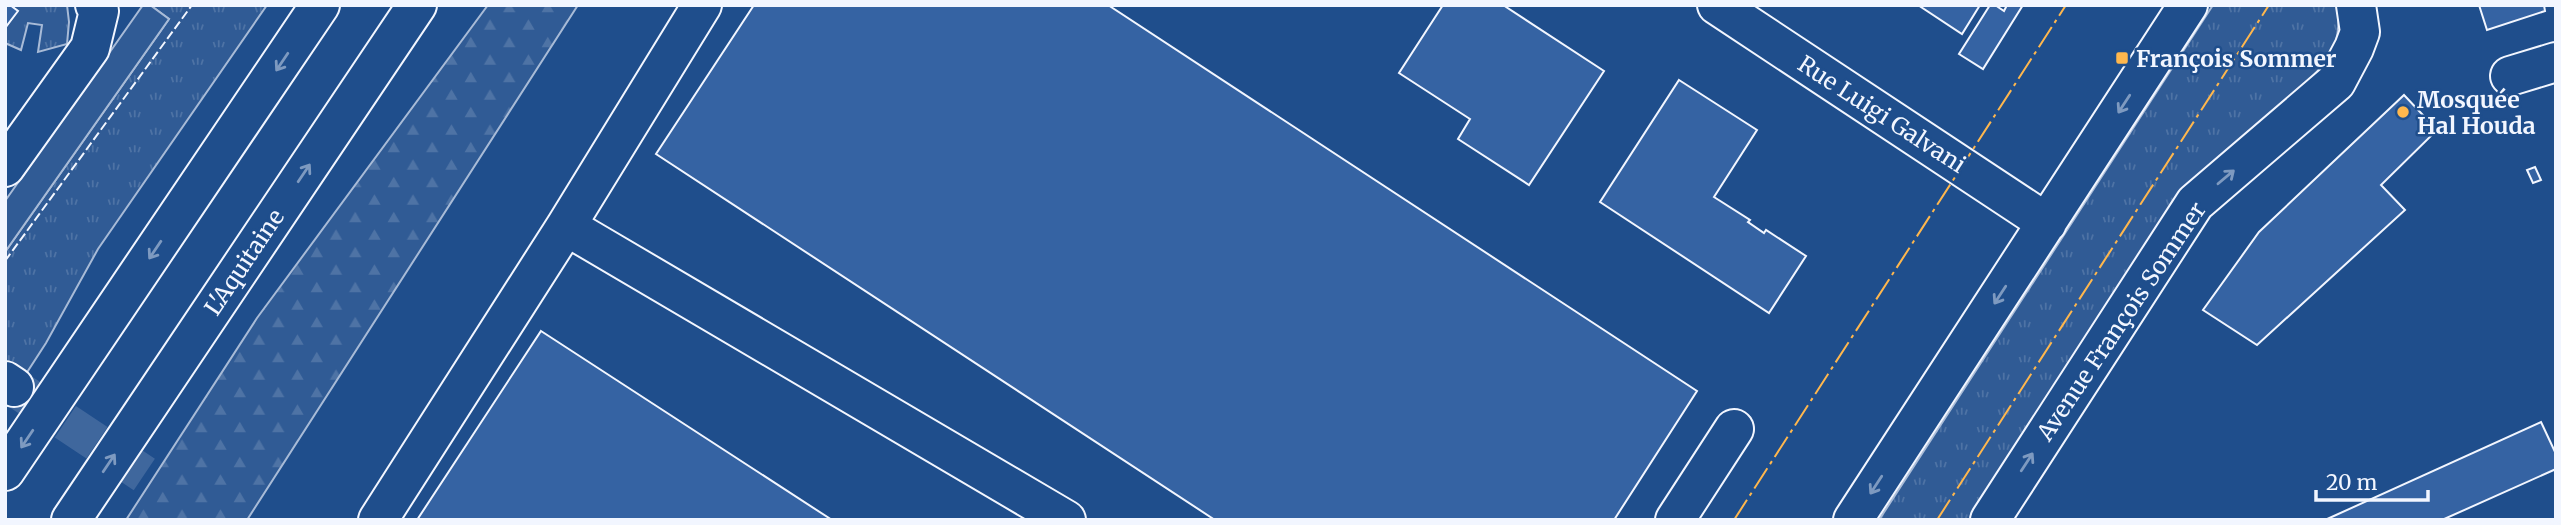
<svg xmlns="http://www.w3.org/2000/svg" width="2561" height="525" font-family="Merriweather,serif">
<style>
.grass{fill:url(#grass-tufts);stroke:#a8bbd7;stroke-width:2}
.forest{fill:url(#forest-firs);stroke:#a8bbd7;stroke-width:2}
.pitch{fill:#305b95;stroke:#a8bbd7;stroke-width:2}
.building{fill:#3563a3;stroke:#f2f6ff;stroke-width:2}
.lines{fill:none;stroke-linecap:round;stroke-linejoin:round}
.minor-tunnel{stroke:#3f679d;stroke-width:38;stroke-dasharray:38 19;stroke-linecap:butt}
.minor-casing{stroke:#f2f6ff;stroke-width:42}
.highway-casing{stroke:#f2f6ff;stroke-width:42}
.minor{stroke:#1f4e8c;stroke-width:38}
.highway{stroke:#1f4e8c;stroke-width:38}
.fence{stroke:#f2f6ff;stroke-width:2;stroke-dasharray:9 3.5;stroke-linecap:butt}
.power{stroke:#ffb74d;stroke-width:2;stroke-dasharray:24 5 3.5 5;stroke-linecap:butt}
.oneway{stroke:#7e9ac0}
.poi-dot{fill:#ffb74d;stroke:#1f4e8c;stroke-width:2.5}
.labels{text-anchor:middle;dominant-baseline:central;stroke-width:5;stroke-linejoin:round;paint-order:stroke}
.poi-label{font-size:23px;font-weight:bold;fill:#f2f6ff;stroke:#1f4e8c;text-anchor:start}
.street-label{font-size:23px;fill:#f2f6ff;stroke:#1f4e8c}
</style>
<defs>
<pattern id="grass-tufts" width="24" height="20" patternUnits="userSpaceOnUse" patternTransform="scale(1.75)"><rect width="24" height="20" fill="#305b95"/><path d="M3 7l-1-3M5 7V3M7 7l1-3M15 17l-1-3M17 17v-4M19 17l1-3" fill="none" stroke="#4e73a5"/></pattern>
<pattern id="forest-firs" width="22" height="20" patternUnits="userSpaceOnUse" patternTransform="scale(1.75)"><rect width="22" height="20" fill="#305b95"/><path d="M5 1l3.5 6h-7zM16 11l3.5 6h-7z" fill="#4e73a5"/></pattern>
</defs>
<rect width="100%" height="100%" fill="#1f4e8c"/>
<path class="grass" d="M10 5H67L69 22 67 44 38 52 42 25 28 23 21 50 5 43V28L17 11Z
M150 5H267L98 249 46 343 22 380 5 368V252L169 19Z
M2213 5H2338C2341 41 2334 55 2309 80L1972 520H1879Z"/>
<path class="forest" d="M488 5H578L247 520H126L257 318Z"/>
<path class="pitch" d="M143 5H150L169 19 5 252V201Z"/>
<path class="building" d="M5 5H10L18 11 5 28Z
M754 5H1108L1697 391 1614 520H1215L656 154Z
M1443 5H1503L1604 71 1529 185 1458 139 1470 119 1399 73Z
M1918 5H1980L1962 34Z
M1990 5H1995L2004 11 2007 5H2023L1983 69 1959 54Z
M2479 5H2544L2545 11 2487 30Z
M1679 80 1757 130 1714 197 1750 220 1748 222 1764 233 1766 230 1806 256 1769 313 1600 202Z
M2404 95 2437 130 2381 185 2405 210 2257 345 2203 310 2259 232Z
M2535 167 2541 180 2533 183 2527 170Z
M541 331 832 520H417Z
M2541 422 2556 454V469L2442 520H2325Z"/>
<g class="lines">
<path class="minor-tunnel" d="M18 390 151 479"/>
<defs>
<path id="minor" d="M1717 5 2047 223
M2510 76 2556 62
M5 167 90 48 99 11 95 5
M566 226 1066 520
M5 381 14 387
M378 520 566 226 702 5
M1675 520 1734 429
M1853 520 2188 5
M1990 520 2195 203 2336 82 2354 48 2360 32 2356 5"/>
<path id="highway" d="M5 471 320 5
M71 520 417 5"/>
</defs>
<use href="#minor" class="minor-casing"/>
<use href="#highway" class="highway-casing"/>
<use href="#minor" class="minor"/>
<use href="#highway" class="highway"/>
<path class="fence" d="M5 261 192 5"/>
<path class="power" d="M1734 520 2066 5
M1937 520 2269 5"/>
</g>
<defs><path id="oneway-shaft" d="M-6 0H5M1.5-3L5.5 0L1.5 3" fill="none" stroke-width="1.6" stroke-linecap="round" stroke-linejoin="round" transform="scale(1.75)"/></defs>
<g class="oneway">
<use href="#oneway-shaft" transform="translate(282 62) rotate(124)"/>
<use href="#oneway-shaft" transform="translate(2124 104) rotate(123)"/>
<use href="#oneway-shaft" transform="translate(304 173) rotate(-56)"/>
<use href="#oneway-shaft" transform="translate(2226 177) rotate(-40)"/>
<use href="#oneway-shaft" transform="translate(155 250) rotate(124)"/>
<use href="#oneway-shaft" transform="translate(2000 295) rotate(123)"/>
<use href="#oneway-shaft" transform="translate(27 439) rotate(124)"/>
<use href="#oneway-shaft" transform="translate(2027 462) rotate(-57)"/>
<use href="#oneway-shaft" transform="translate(109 463) rotate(-56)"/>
<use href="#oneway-shaft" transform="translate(1876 485) rotate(123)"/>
</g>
<g class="poi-dot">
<rect x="2115" y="51" width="14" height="14" rx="3.5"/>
<circle cx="2403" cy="112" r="7"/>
</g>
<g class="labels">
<g class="poi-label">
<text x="2136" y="58">François Sommer</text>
<text x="2417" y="99">Mosquée<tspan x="2417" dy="26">Hal Houda</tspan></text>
</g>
<g class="street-label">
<text transform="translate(1882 114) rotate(33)">Rue Luigi Galvani</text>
<text transform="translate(244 262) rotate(-56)">L'Aquitaine</text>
<text transform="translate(2121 321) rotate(-56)">Avenue François Sommer</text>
</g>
</g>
<rect width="2561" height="525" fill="none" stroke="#f2f6ff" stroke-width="14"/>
<path d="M2316 490v10h112v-10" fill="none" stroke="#f2f6ff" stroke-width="3.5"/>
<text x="2326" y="490" font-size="21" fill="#f2f6ff" stroke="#1f4e8c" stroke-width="5" paint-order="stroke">20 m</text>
</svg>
